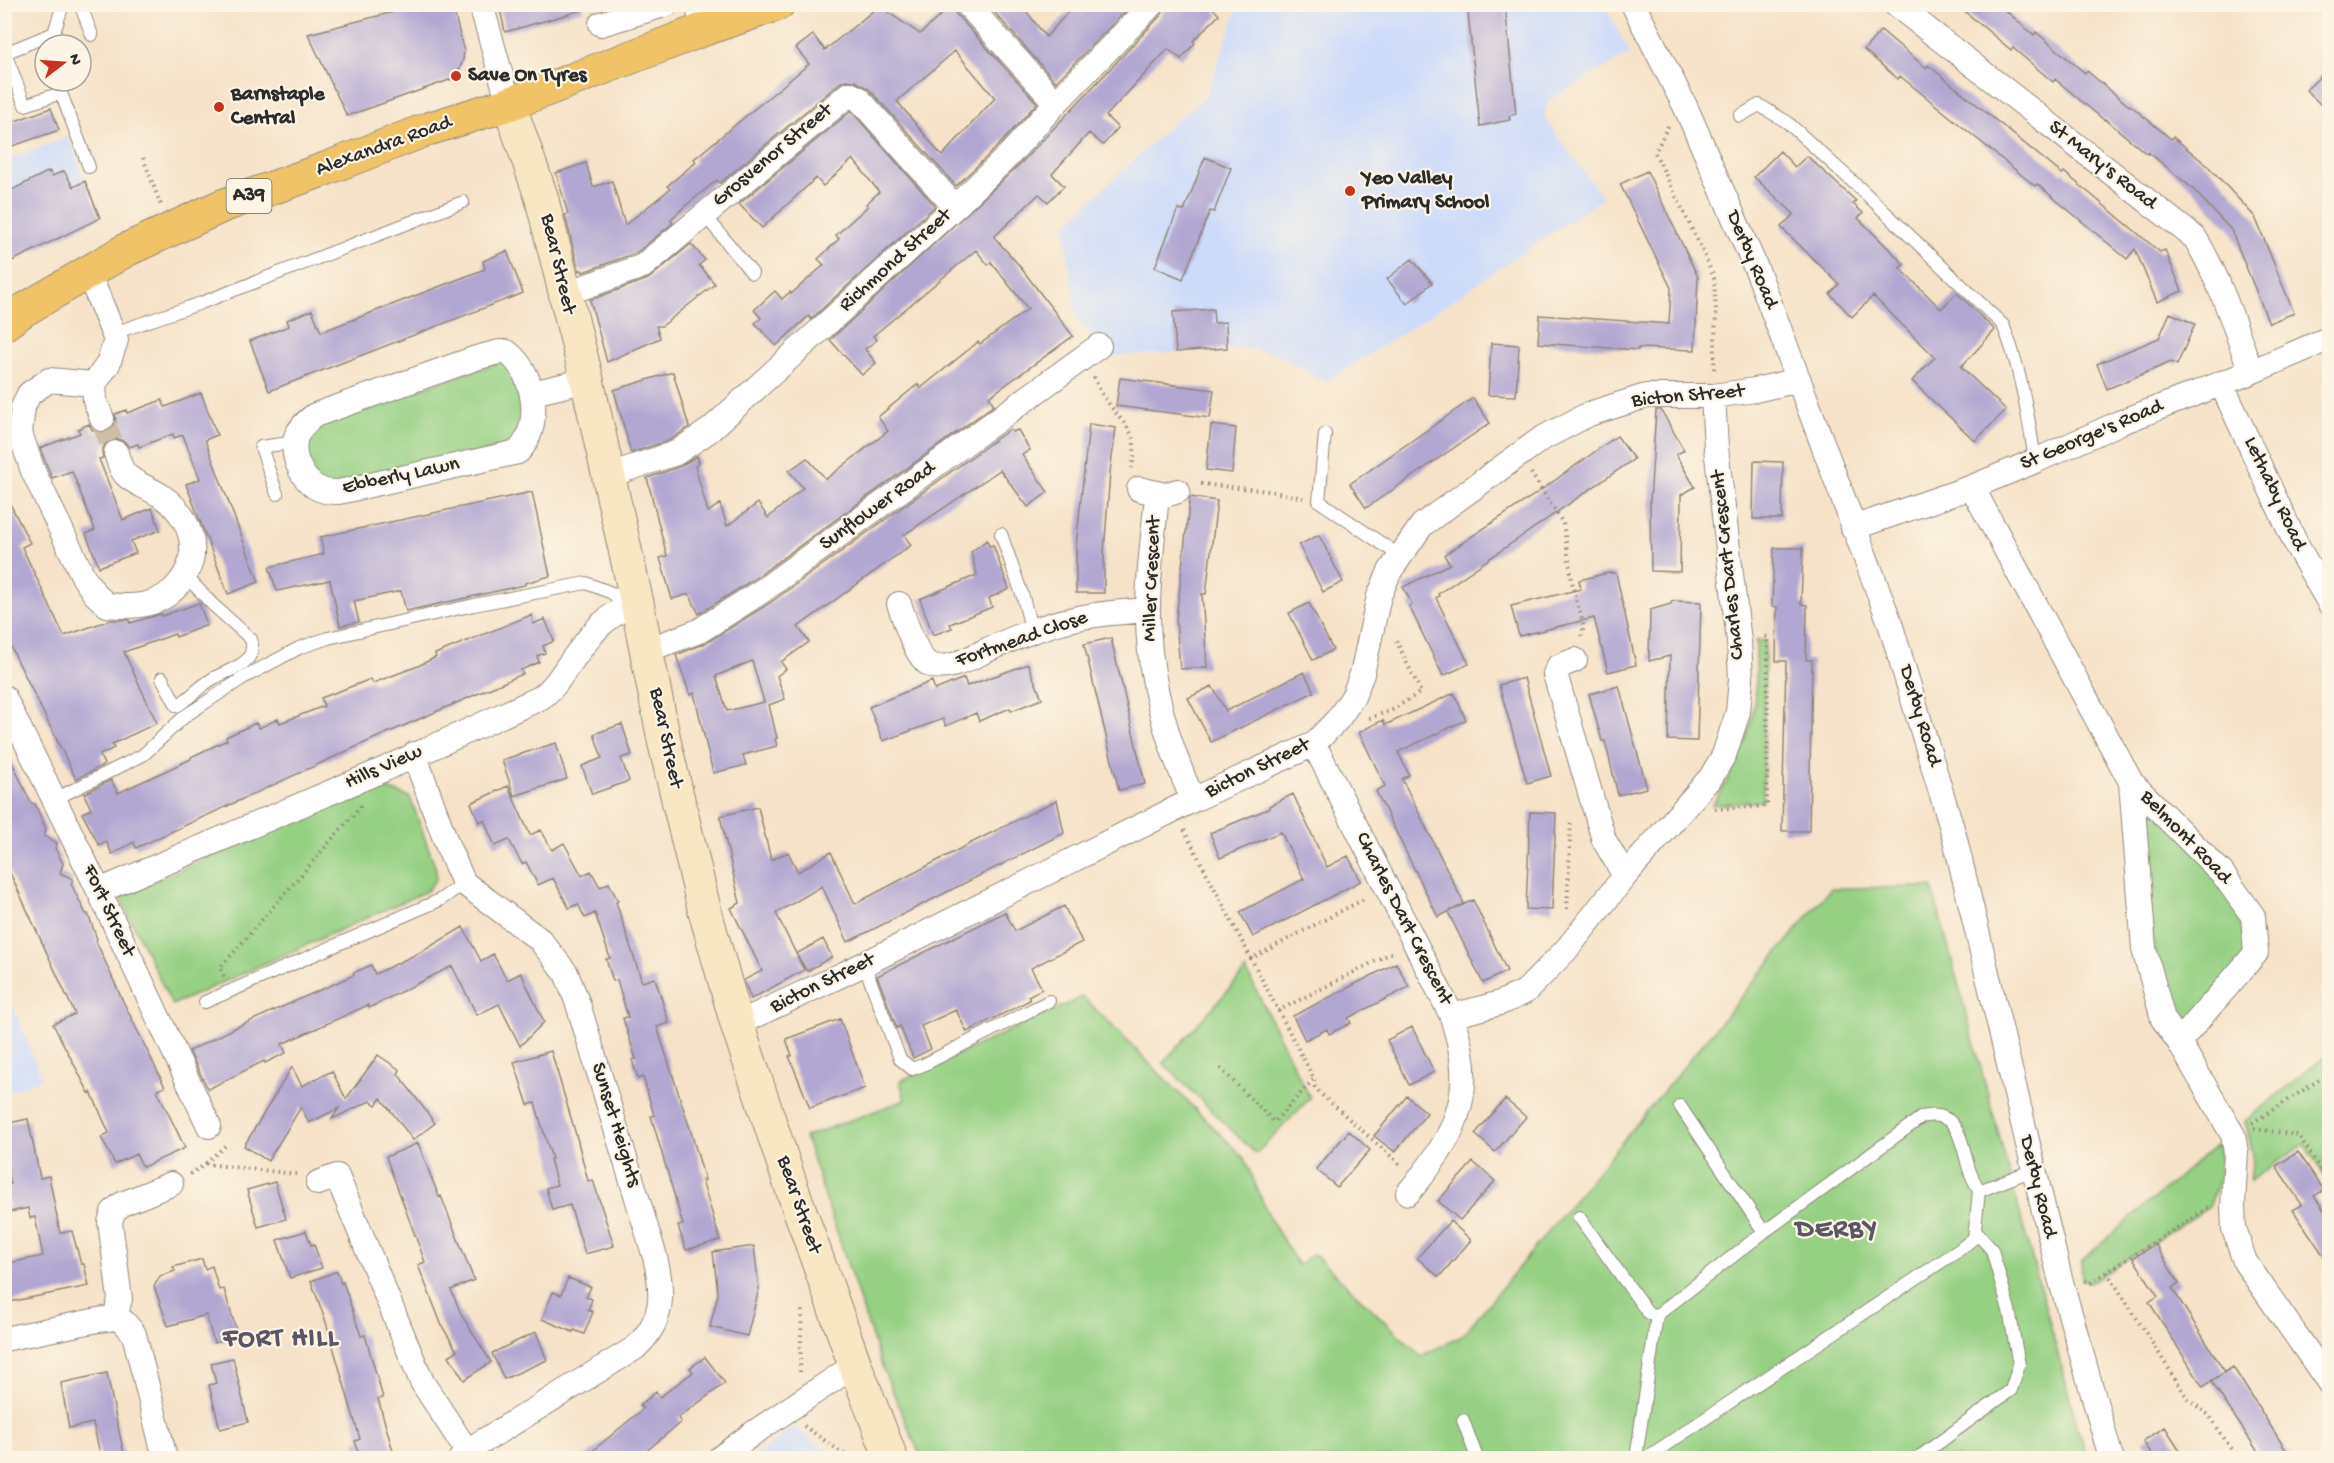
<svg xmlns="http://www.w3.org/2000/svg" width="2334" height="1463" font-family="'Gochi Hand',sans-serif">
<style>
.built{fill:#cddbfa}
.green{fill:#95d083;stroke:#607e57;stroke-width:1.5}
.building{fill:#b2a7d2;fill-rule:evenodd}
.lines{fill:none;stroke-linecap:round;stroke-linejoin:round}
.street-tunnel{stroke:#cdbda9;stroke-width:24;stroke-dasharray:24 12;stroke-linecap:butt}
.lane-casing{stroke:#90867a;stroke-width:14}
.street-casing{stroke:#90867a;stroke-width:26}
.secondary-casing{stroke:#90867a;stroke-width:35}
.primary-casing{stroke:#90867a;stroke-width:35}
.path{stroke:#90867a;stroke-width:4;stroke-dasharray:1.5 4.5;stroke-linecap:butt}
.lane{stroke:#fff;stroke-width:12}
.street{stroke:#fff;stroke-width:24}
.secondary{stroke:#f9e7c3;stroke-width:33}
.primary{stroke:#f1c369;stroke-width:33}
.poi-dot{fill:#c8321e;stroke:#fcf5e5;stroke-width:2}
.labels{text-anchor:middle;dominant-baseline:central;stroke-width:4.5;stroke-linejoin:round;paint-order:stroke}
.shield{fill:#fcf5e5;stroke:#6a6863;stroke-width:1.5}
.shield-label{font-size:20px;font-weight:bold;fill:#2b2b2b}
.poi-label{font-size:21px;font-weight:bold;fill:#2b2b2b;stroke:#fcf5e5;text-anchor:start}
.street-label{font-size:21px;fill:#2b2b2b;stroke:#fcf5e5}
.district-label{font-size:27px;font-weight:bold;letter-spacing:1.5px;fill:#5a5665;stroke:#fcf5e5}
</style>
<rect width="100%" height="100%" fill="#fcf5e5"/>
<filter id="ink" filterUnits="userSpaceOnUse"><feTurbulence type="fractalNoise" baseFrequency=".0167" numOctaves="2"/><feDisplacementMap in="SourceGraphic" scale="12" xChannelSelector="R" yChannelSelector="G"/><feConvolveMatrix kernelMatrix="1 2 1 2 8 2 1 2 1" color-interpolation-filters="sRGB"/></filter>
<filter id="wash" filterUnits="userSpaceOnUse"><feTurbulence type="fractalNoise" baseFrequency=".008" numOctaves="4" result="noise"/><feDisplacementMap in="SourceGraphic" scale="24" xChannelSelector="R" yChannelSelector="G"/><feGaussianBlur stdDeviation="1.35" result="paint"/><feColorMatrix in="noise" values="0 0 0 0 0 0 0 0 0 0 0 0 0 0 0 0 0 1.4 0 .05"/><feComposite in="paint" operator="in"/></filter>
<g filter="url(#wash)">
<rect width="100%" height="100%" fill="#f6e2c8"/>
<path class="built" d="M1239 5H1604L1630 53 1548 101 1544 117 1603 198 1443 307 1326 382 1274 353 1245 348 1103 357 1096 339 1077 321 1064 226 1176 120 1205 98Z
M69 137 100 218 17 259 5 236V160Z
M5 986 42 1079 5 1093H4Z
M793 1427 838 1458H753Z"/>
<path class="green" d="M514 358 527 443 318 488 297 435 301 427Z
M1756 641H1765L1763 801 1712 805C1752 745 1758 712 1756 641Z
M370 783 410 797 436 869V879L427 891 172 1005 120 897Z
M2132 783 2222 874 2255 953 2179 1041 2163 1019Z
M1932 887 2086 1458H921L881 1364 805 1137 905 1100 900 1081 1083 997 1244 1158 1270 1219 1298 1265 1314 1254 1421 1356 1462 1336 1831 888Z
M1246 970 1310 1098 1256 1154 1163 1063Z
M2329 1053V1183L2304 1144 2250 1181 2253 1155 2245 1121Z
M2217 1144C2226 1166 2217 1186 2209 1207L2090 1283 2082 1279 2081 1261Z"/>
<g id="blocks">
<path class="building" d="M408 4H452L464 51 463 60 457 75 452 79 347 116 308 34 409 8Z
M499 4H582L583 10 505 32Z
M953 4 956 14 1037 103 999 145 956 186 869 89 855 81 846 80 840 83 720 183 717 180 684 207 670 220 673 223 636 253 583 272 582 270 579 271 565 215 568 214 556 173 586 163 593 187 612 181 625 225 670 189 667 186 696 162 694 159 809 64 796 48 813 35 825 50 879 6 920 34ZM955 51 995 98 942 156 897 101Z
M987 4H1021L1046 37 1075 4H1132L1056 82Z
M1166 4H1209L1219 15 1193 41 1195 43 1181 59 1168 49 1106 116 1118 128 1103 145 1089 133 1052 174 1064 186 1048 202 1039 194 994 237 1018 264 1073 336 989 397 994 405 754 579 699 614 689 594 672 599 660 558 667 556 647 478 681 466 697 456 699 463 695 466 708 512 720 504 727 526 758 503 768 518 803 488 789 471 807 458 826 479 888 431 878 417 918 384 921 388 978 342 980 344 1028 309 991 262 988 265 976 250 873 336 877 340 865 349 876 363 862 375 830 340 1019 165 1162 14Z
M1467 4H1505L1516 114 1509 116 1510 120 1480 126Z
M1956 4H1998L2034 35 2036 32 2085 73 2087 71 2129 106 2130 105 2171 139 2173 137 2208 166 2255 217 2294 313 2269 323 2231 230 2192 188 2148 152 2147 154 2105 119 2104 120 2055 79 2053 82 2013 48 2011 50Z
M1881 30 1926 68 1928 65 2062 174 2064 172 2160 252 2165 250 2182 291 2157 302 2135 249 2127 259 2037 184 2035 186 1900 76 1898 79 1864 50Z
M2330 67V114L2306 90Z
M51 108 59 130 4 149V125Z
M851 111 935 206 811 319 809 316 776 346 755 323 761 318 754 310 775 291 782 299 790 292 791 294 824 265 818 259 839 239 836 235 868 206 866 204 879 192 853 159 823 186 816 178 762 228 739 204Z
M1780 151 1795 167 1807 156 1856 201 1853 204 1863 213 1858 218 1904 264 1900 268 1941 309 1957 293 1995 330 1961 367 2006 410 1975 441 1912 381 1935 357 1873 296 1852 317 1830 294 1839 284 1781 227 1794 214 1754 177Z
M1205 157 1231 168 1214 212 1210 211 1183 279 1155 267 1178 209 1184 211Z
M49 171 52 176 64 171 73 187 85 181 100 218 4 265V194Z
M1647 171 1698 277 1695 350 1638 348V350L1538 343 1540 315 1669 324 1671 288 1620 184Z
M691 244 705 260 699 265 715 284 662 326H656L660 338 607 362 590 300 648 279Z
M507 251 523 293 269 391 250 341 289 326 287 320 312 310 321 332 485 269 483 261Z
M1412 259 1432 283 1407 304 1387 279Z
M1213 309 1214 323 1226 322 1227 348 1176 352 1173 312Z
M2170 313 2195 324 2177 365 2171 362 2107 389 2097 364 2159 338Z
M1491 343 1519 345 1516 396 1488 395Z
M673 372 689 427 670 440 631 453 614 390Z
M1120 378 1214 390 1210 418 1116 406Z
M201 393 217 435 205 440 259 582 228 594 186 484 200 479 183 435 174 438 173 434 139 447 138 444 129 447 125 442 118 439 111 440 105 444 102 451 103 458 99 459 123 520 152 508 160 530 131 541 136 553 99 567 86 534 95 530 72 471 52 478 40 448 80 433 78 429 89 424 92 430 99 433 107 432 116 422 115 414 126 410 127 413 162 400 165 407Z
M1473 398 1490 423 1366 508 1350 484Z
M1656 410H1661L1684 450 1676 455 1695 487 1681 495 1680 572 1651 571 1650 501Z
M1089 424 1116 428 1110 472 1104 553V593H1076V546Z
M1211 425 1236 428 1232 473 1206 470Z
M1010 429 1012 432 1018 430 1030 450 1022 455 1048 492 1028 507 1000 470 904 535 911 545 798 627 809 642 781 662 786 669 777 676 785 699 769 705 777 738 775 739 777 746 743 755 746 765 713 773 694 693 690 695 676 655 706 643 770 603ZM752 661 764 702 727 711 716 676Z
M1617 436 1634 459 1438 594 1439 596 1436 598 1469 664 1443 676 1409 606 1412 604 1403 587 1450 564 1444 555 1537 493Z
M1754 461 1783 462 1782 519H1753Z
M4 492 30 543 22 547 64 636 110 620H129L130 623 161 614 162 616 199 603 207 625 176 637 175 634 124 652 157 723 112 744 114 748 100 755 104 765 76 779 4 633Z
M532 492 550 576 525 583V585L406 611 401 591 354 601 359 622 340 626 330 580 277 591 269 567 324 554 320 537Z
M1190 497 1217 501 1206 594H1202L1207 667 1180 669 1176 620Z
M1319 535 1343 582 1323 592 1299 545Z
M987 540 989 546 993 545 1009 589 989 598 992 607 950 624 952 628 933 635 920 599 977 575 971 552Z
M1774 548H1803L1801 604 1807 605 1806 660H1812L1809 831H1782L1786 661H1776L1777 607 1772 606Z
M1608 573H1616L1636 665 1608 672 1594 618 1519 636 1511 606 1581 589 1579 580Z
M1672 601 1701 602 1697 741 1668 740 1670 656 1649 661 1650 610 1671 604Z
M1309 603 1333 650 1313 660 1289 613Z
M531 615 533 624 545 619 554 641 543 646 545 653 537 656 539 662 521 670 523 674 371 740 136 848 134 842 112 854 106 841 99 845 82 813 91 809 84 794 111 780 118 793 191 759V757L227 740 226 737 256 723 259 728 278 719 280 723 324 706 321 698 371 679 373 683 418 666 436 657 435 654Z
M1111 638 1145 784 1119 790 1084 644Z
M1028 664 1042 699 1011 711 1010 708 979 721 976 713 946 726 943 719 883 741 869 707 932 681 935 690 964 678 967 686Z
M1304 672 1314 692 1211 742 1188 698 1212 686 1226 711Z
M1524 678 1551 776 1527 783 1499 685Z
M1619 686 1647 788 1618 795 1605 741H1602L1589 694Z
M1454 693 1466 720 1398 752 1409 775 1402 779 1464 904 1438 917 1376 791 1385 786 1359 732 1383 720 1385 725Z
M622 724 632 755 621 758 629 781 592 794 582 766 602 758 594 734Z
M556 743 567 779 514 796 502 760Z
M4 745 31 803 35 804 46 829 44 836 57 843 55 848 63 864 60 873 73 879 71 884 86 914H88L97 939 96 941 121 997 165 1087 157 1090 185 1148 143 1167 136 1154 115 1164 101 1137 109 1133 91 1092 89 1093 53 1024 75 1014 4 860Z
M508 786 530 835 541 830 552 850 564 843 582 876 591 871 600 887 609 883 618 901 616 902 642 982 655 978 669 1023 657 1027 691 1132 705 1180H702L720 1240 686 1250 678 1226 683 1225 651 1116 654 1115 643 1077 638 1079 632 1060 636 1059 623 1018 628 1017 617 980 613 981 606 959 610 958 595 913 585 918 578 904 569 908 553 878 538 885 526 862 522 864 509 840 495 846 484 820 479 822 471 803Z
M1293 794 1327 867 1348 856 1361 881 1253 937 1240 912 1304 879 1281 832 1220 858 1210 833 1270 808 1269 806Z
M1057 800 1064 833 848 942 822 886 776 913 804 970 751 999 744 980 762 971 731 908 740 903 720 816 758 807 771 860 788 852 798 872 831 852 855 904 971 843Z
M1530 812 1556 813 1552 910 1526 909Z
M1473 900 1507 971 1483 983 1448 912Z
M1064 906 1082 942 1031 968 1042 989 1028 996 1030 1000 967 1032 956 1010 921 1026 931 1049 913 1058 900 1026 897 1028 877 976 1005 912 1015 931Z
M463 927 481 961 493 954 507 980 521 973 544 1022 520 1046 499 1004 477 1015 452 966 369 1008 368 1005 282 1044 286 1053 265 1063 264 1061 208 1089 189 1051 235 1028 354 975 353 973 371 965 375 974 421 952Z
M823 939 832 957 807 971 796 954Z
M1396 963 1409 987 1348 1018 1351 1023 1329 1034 1327 1029 1305 1040 1293 1016Z
M840 1019 865 1088 810 1108 789 1056H792L786 1039Z
M1412 1027 1434 1072 1409 1085 1387 1040Z
M551 1051 577 1138 588 1181 593 1180 614 1246 585 1254 570 1205 552 1210 546 1188 557 1185 550 1159H552L535 1103 528 1105 514 1062Z
M378 1055 400 1070 398 1074 435 1123 413 1140 381 1098 376 1105 370 1101 332 1119 339 1108 309 1123 301 1107 268 1161 244 1146 292 1067 302 1086 332 1071 346 1099Z
M1407 1096 1427 1113 1395 1152 1374 1136Z
M1505 1099 1526 1117 1495 1152 1475 1134Z
M28 1119 40 1178 49 1176 60 1233 72 1231 81 1264H84L89 1286 4 1303V1264L43 1256 35 1217 30 1218 28 1208 10 1212 4 1186 11 1184 4 1153V1124Z
M1349 1131 1370 1150 1337 1187 1316 1169Z
M418 1143 439 1197 441 1196 474 1280 451 1290 462 1316 491 1362 464 1380 449 1356 457 1351 442 1326 418 1265 425 1262 386 1157Z
M2298 1152 2324 1190 2314 1196 2330 1219V1265L2293 1210 2302 1205 2276 1166Z
M1473 1162 1495 1181 1460 1220 1438 1201Z
M275 1182 286 1219 258 1227 247 1190Z
M1450 1221 1471 1240 1439 1277 1417 1258Z
M306 1231 311 1245 314 1244 322 1268 290 1278 277 1240Z
M2155 1244 2179 1284 2172 1288 2225 1372 2203 1387 2149 1302 2158 1296 2133 1258Z
M754 1246 759 1289 747 1336 710 1327 718 1294 713 1252Z
M202 1259 205 1269 212 1266 219 1290 224 1289 238 1336 214 1343 206 1315 168 1326 154 1286 160 1276 175 1271 173 1267Z
M337 1271 341 1283 343 1282 361 1336 365 1335 383 1398 378 1399 395 1458H360L355 1441 360 1439 325 1319 311 1281Z
M568 1278 591 1287 586 1297 592 1299 588 1310 593 1312 584 1334 574 1330 573 1332 542 1319 553 1292 561 1295Z
M536 1332 547 1360 504 1379 492 1353Z
M705 1357 725 1383 678 1418 681 1422 638 1458H584L643 1409 640 1405 656 1392 660 1397 693 1372 690 1368Z
M233 1358 248 1422 220 1429 209 1385 216 1383 211 1363Z
M2233 1367 2291 1458H2262L2211 1381Z
M107 1373 116 1418 125 1458H101L93 1423 69 1428 61 1383Z
M2165 1427 2185 1458H2154L2143 1441Z"/>
</g>
</g>
<g filter="url(#ink)">
<use href="#blocks" fill-opacity="0" stroke="#90867a" stroke-width="1.5"/>
<g class="lines">
<path class="street-tunnel" d="M102 419 116 453"/>
<defs>
<path id="lane" d="M63 4 54 33 5 53 25 105 61 93 89 167
M80 4 92 35
M1740 116 1759 105 1787 122 1864 192 2003 325C2020 365 2029 418 2035 461
M704 214 752 273
M114 333 201 303 463 202
M1325 434 1319 501 1400 556
M277 494 261 447 295 442
M1001 534 1023 597 1032 632
M162 678 177 706C190 698 199 687 212 679 229 669 258 665 251 639L212 604 186 576
M55 799 143 755 185 716 243 678 299 648 328 638 474 605 586 583 612 593 628 606
M864 964 900 1059 912 1069 923 1065 1049 1001
M205 1002 440 900 464 883
M1680 1106 1764 1232
M1579 1217 1646 1310 1650 1314 1657 1315
M1463 1420 1477 1458
M1636 1458 1657 1315 1764 1232 1922 1117C1959 1108 1961 1142 1969 1169 1971 1176 1976 1184 1979 1191
M1646 1458 1959 1250 1974 1238 1979 1191 2033 1170
M1918 1458 2011 1390 2019 1365 2009 1310 1992 1250 1976 1232"/>
<path id="street" d="M481 4 509 104
M698 4 702 30
M967 4 1056 103
M1633 4 1686 108 1759 275 1889 620 1954 835 2060 1278 2111 1458
M1895 4 2195 238C2220 279 2235 327 2251 372
M601 24 667 4
M88 272 116 340 108 364 94 384
M564 294 643 266 849 94 858 98 955 207
M499 352H507C536 374 543 426 518 452L339 492C335 492 329 492 325 491 304 486 290 457 296 437 300 427 307 421 315 415L476 358Z
M2221 383 2297 546 2330 604
M533 393 587 380
M102 419 95 400 94 384 49 380 29 394 23 407 20 433 33 471 84 578 95 594 107 605C136 608 163 606 181 581 204 551 189 514 160 495 149 488 133 483 125 474 120 468 118 459 116 453
M609 475 676 453 710 430 955 207 1009 155 1056 103 1152 4
M1972 487 2131 782 2144 949 2163 1019 2179 1042 2233 1135 2236 1152 2233 1206 2234 1229 2245 1262 2330 1384
M1139 489 1165 495 1178 491
M1157 494C1154 532 1148 571 1148 609 1147 676 1166 740 1193 800
M1853 528 1972 487 2035 461 2119 423 2251 372 2330 338
M899 604C905 620 916 658 930 665 948 672 972 657 987 650 1012 639 1039 627 1065 621 1092 614 1120 612 1148 610
M647 650 699 631 762 591 1099 346
M1575 660 1558 667 1555 674 1604 840 1625 876
M4 697 99 891 209 1126
M1314 744 1452 1016 1500 1003 1525 992 1566 950 1625 876 1711 777 1724 755 1738 712 1741 679 1739 641 1716 448 1713 396
M414 754 448 847 464 883 540 940 566 973 578 1004 655 1257C664 1294 664 1321 635 1348L467 1451
M2131 782 2222 873 2253 916 2256 953 2179 1042
M99 891 385 769 540 698C551 691 558 681 565 670 587 641 601 615 637 603
M737 1024 856 968 1193 800 1314 744 1338 719 1353 697 1362 674 1379 596 1390 571 1422 525 1541 439 1589 414 1646 396H1713L1755 390 1799 380
M318 1183 337 1176 422 1382 467 1451 461 1458
M1408 1193C1443 1152 1472 1109 1461 1052 1459 1040 1455 1028 1452 1016
M4 1339 98 1320 115 1318
M165 1458 134 1334 124 1322 115 1318 120 1299 110 1222 113 1212 122 1204 171 1184
M720 1458 752 1434 855 1365"/>
<path id="secondary" d="M509 104 541 196 587 380 637 603 665 745 704 908 737 1024 790 1183 855 1365 891 1458"/>
<path id="primary" d="M4 324 22 311 126 250 222 206 325 169 428 129 509 104 702 30 778 4"/>
</defs>
<use href="#lane" class="lane-casing"/>
<use href="#street" class="street-casing"/>
<use href="#secondary" class="secondary-casing"/>
<use href="#primary" class="primary-casing"/>
<path class="path" d="M1668 126 1655 153 1704 254 1714 278 1716 312 1714 372
M143 158 161 205
M1094 377C1099 390 1107 402 1116 413 1124 424 1133 431 1134 445 1135 453 1133 461 1132 468
M1531 473 1563 523 1574 593 1584 626 1581 637
M1201 484 1269 491 1303 498
M1369 718 1392 710 1421 692 1395 638
M1715 809 1767 806 1768 637 1763 636
M1184 830 1314 1079 1274 1122 1220 1068
M1567 909 1571 821
M1250 959 1366 898
M224 976 220 968 361 806
M1278 1011 1395 951
M1314 1080 1315 1087 1321 1094 1402 1166
M2252 1123 2330 1073
M2254 1129 2298 1135 2330 1183
M206 1163 225 1146
M190 1174 206 1164 296 1174
M2107 1272 2188 1399 2209 1415 2237 1458
M2085 1281 2090 1283 2211 1206
M800 1372 802 1308
M804 1426 850 1458"/>
<use href="#lane" class="lane"/>
<use href="#street" class="street"/>
<use href="#secondary" class="secondary"/>
<use href="#primary" class="primary"/>
</g>
</g>
<g class="poi-dot">
<circle cx="456" cy="76" r="6"/>
<circle cx="219" cy="107" r="6"/>
<circle cx="1350" cy="191" r="6"/>
</g>
<g class="labels">
<rect class="shield" x="226.5" y="179" width="45" height="34" rx="4.5"/>
<g class="shield-label">
<text x="249" y="196">A39</text>
</g>
<g class="poi-label">
<text x="468" y="76">Save On Tyres</text>
<text x="231" y="95">Barnstaple<tspan x="231" dy="24">Central</tspan></text>
<text x="1362" y="179">Yeo Valley<tspan x="1362" dy="24">Primary School</tspan></text>
</g>
<g class="street-label">
<text transform="translate(384 147) rotate(-20)">Alexandra Road</text>
<text transform="translate(773 156) rotate(-40)">Grosvenor Street</text>
<text transform="translate(2102 166) rotate(38)">St Mary's Road</text>
<text transform="translate(1751 260) rotate(67)">Derby Road</text>
<text transform="translate(896 261) rotate(-42)">Richmond Street</text>
<text transform="translate(557 264) rotate(77)">Bear Street</text>
<text transform="translate(1688 397) rotate(-5)">Bicton Street</text>
<text transform="translate(2092 436) rotate(-23)">St George's Road</text>
<text transform="translate(401 477) rotate(-12)">Ebberly Lawn</text>
<text transform="translate(2274 494) rotate(65)">Lethaby Road</text>
<text transform="translate(878 507) rotate(-36)">Sunflower Road</text>
<text transform="translate(1729 565) rotate(-96)">Charles Dart Crescent</text>
<text transform="translate(1153 579) rotate(-88)">Miller Crescent</text>
<text transform="translate(1022 640) rotate(-19)">Fortmead Close</text>
<text transform="translate(1919 716) rotate(73)">Derby Road</text>
<text transform="translate(665 738) rotate(78)">Bear Street</text>
<text transform="translate(384 768) rotate(-24)">Hills View</text>
<text transform="translate(1258 769) rotate(-26)">Bicton Street</text>
<text transform="translate(2185 838) rotate(46)">Belmont Road</text>
<text transform="translate(108 911) rotate(65)">Fort Street</text>
<text transform="translate(1403 919) rotate(63)">Charles Dart Crescent</text>
<text transform="translate(823 984) rotate(-26)">Bicton Street</text>
<text transform="translate(615 1125) rotate(73)">Sunset Heights</text>
<text transform="translate(2037 1187) rotate(76)">Derby Road</text>
<text transform="translate(798 1205) rotate(71)">Bear Street</text>
</g>
<g class="district-label">
<text x="1837" y="1231">DERBY</text>
<text x="281" y="1340">FORT HILL</text>
</g>
</g>
<rect width="2334" height="1463" fill="none" stroke="#fcf5e5" stroke-width="24"/>
<g transform="translate(63 63) rotate(73)"><circle r="28" fill="#fcf5e5" stroke="#a8a49b" stroke-width="1.5"/>
<path d="M0-4.5L10 22L0 15L-10 22Z" fill="#c8321e"/>
<text y="-9" font-size="16" font-weight="bold" text-anchor="middle" fill="#2b2b2b">N</text>
</g>
</svg>
